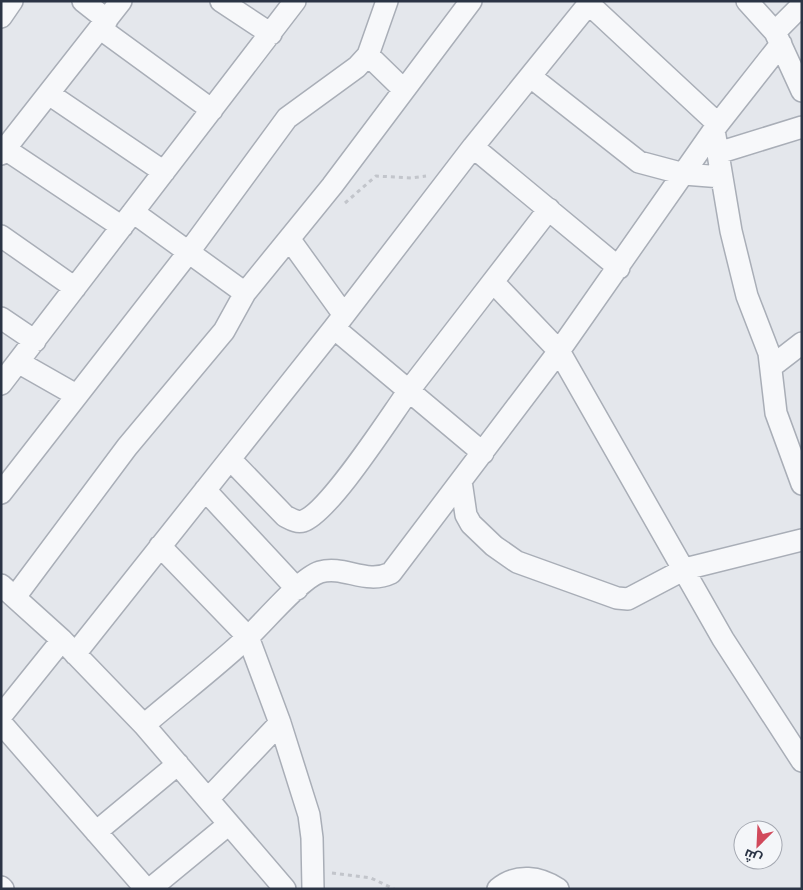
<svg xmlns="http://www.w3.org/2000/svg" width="803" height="890" font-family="Overpass,Cairo,sans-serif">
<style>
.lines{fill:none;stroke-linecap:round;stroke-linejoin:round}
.minor-casing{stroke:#a9aeb7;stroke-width:24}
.path{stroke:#c2c5cb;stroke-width:3;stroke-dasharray:4 4;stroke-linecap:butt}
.minor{stroke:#f7f8fa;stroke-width:21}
</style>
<rect width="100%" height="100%" fill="#e4e7ec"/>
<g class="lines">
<defs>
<path id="minor" d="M83 1 107 20
M221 1 271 34
M747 1 775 32 802 91
M589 4 718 124
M1 17 12 1
M101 29 212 110
M775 32 802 5
M368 55 404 90
M531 77 639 162 684 174 722 177
M49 94 164 172
M714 130 731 231 747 296 769 353 776 413 802 484
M473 147 619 268
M5 149 122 227
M718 153 802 127
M1 154 121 1
M133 212 245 293
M1 236 75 288
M290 240 344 315
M493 282 559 351 723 639 802 761
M1 318 35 341
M334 328 483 453
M18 362 76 395
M771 367 802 343
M1 384 295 1
M230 459 285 516C291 519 297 523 303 521 329 513 391 415 410 389 456 329 503 269 549 209
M461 481 466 515 471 524 494 546 517 562 617 598 628 599 685 569 802 540
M205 490 297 589
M1 493 188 253 287 118 357 67 368 55 387 1
M160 546 248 637 280 723 309 815 312 838 313 889
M1 585 62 640 144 725 285 889
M15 597 127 447 224 331 245 293 332 186 471 1
M75 654 334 328 473 147 591 1
M1 716 62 640
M1 723 146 889
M144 725C179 695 216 667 249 636 266 620 301 578 320 572 344 565 366 585 391 573L559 351 718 124 781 44
M208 799 280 723
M96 832 178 764
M1 887 3 889
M150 889 229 824
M498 889C517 873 540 877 558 889"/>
</defs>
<use href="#minor" class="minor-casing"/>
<path class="path" d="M345 203 376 176 411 178 426 176
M332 873 371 878 394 889"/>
<use href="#minor" class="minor"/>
</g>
<rect width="803" height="890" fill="none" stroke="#2b3445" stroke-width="5"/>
<g transform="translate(758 845) rotate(204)"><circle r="24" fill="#f4f6f9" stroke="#a4a8b1"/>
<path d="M0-4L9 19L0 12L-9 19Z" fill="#d1495b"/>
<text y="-8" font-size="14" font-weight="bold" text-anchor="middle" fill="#2b3445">ش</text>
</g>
</svg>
